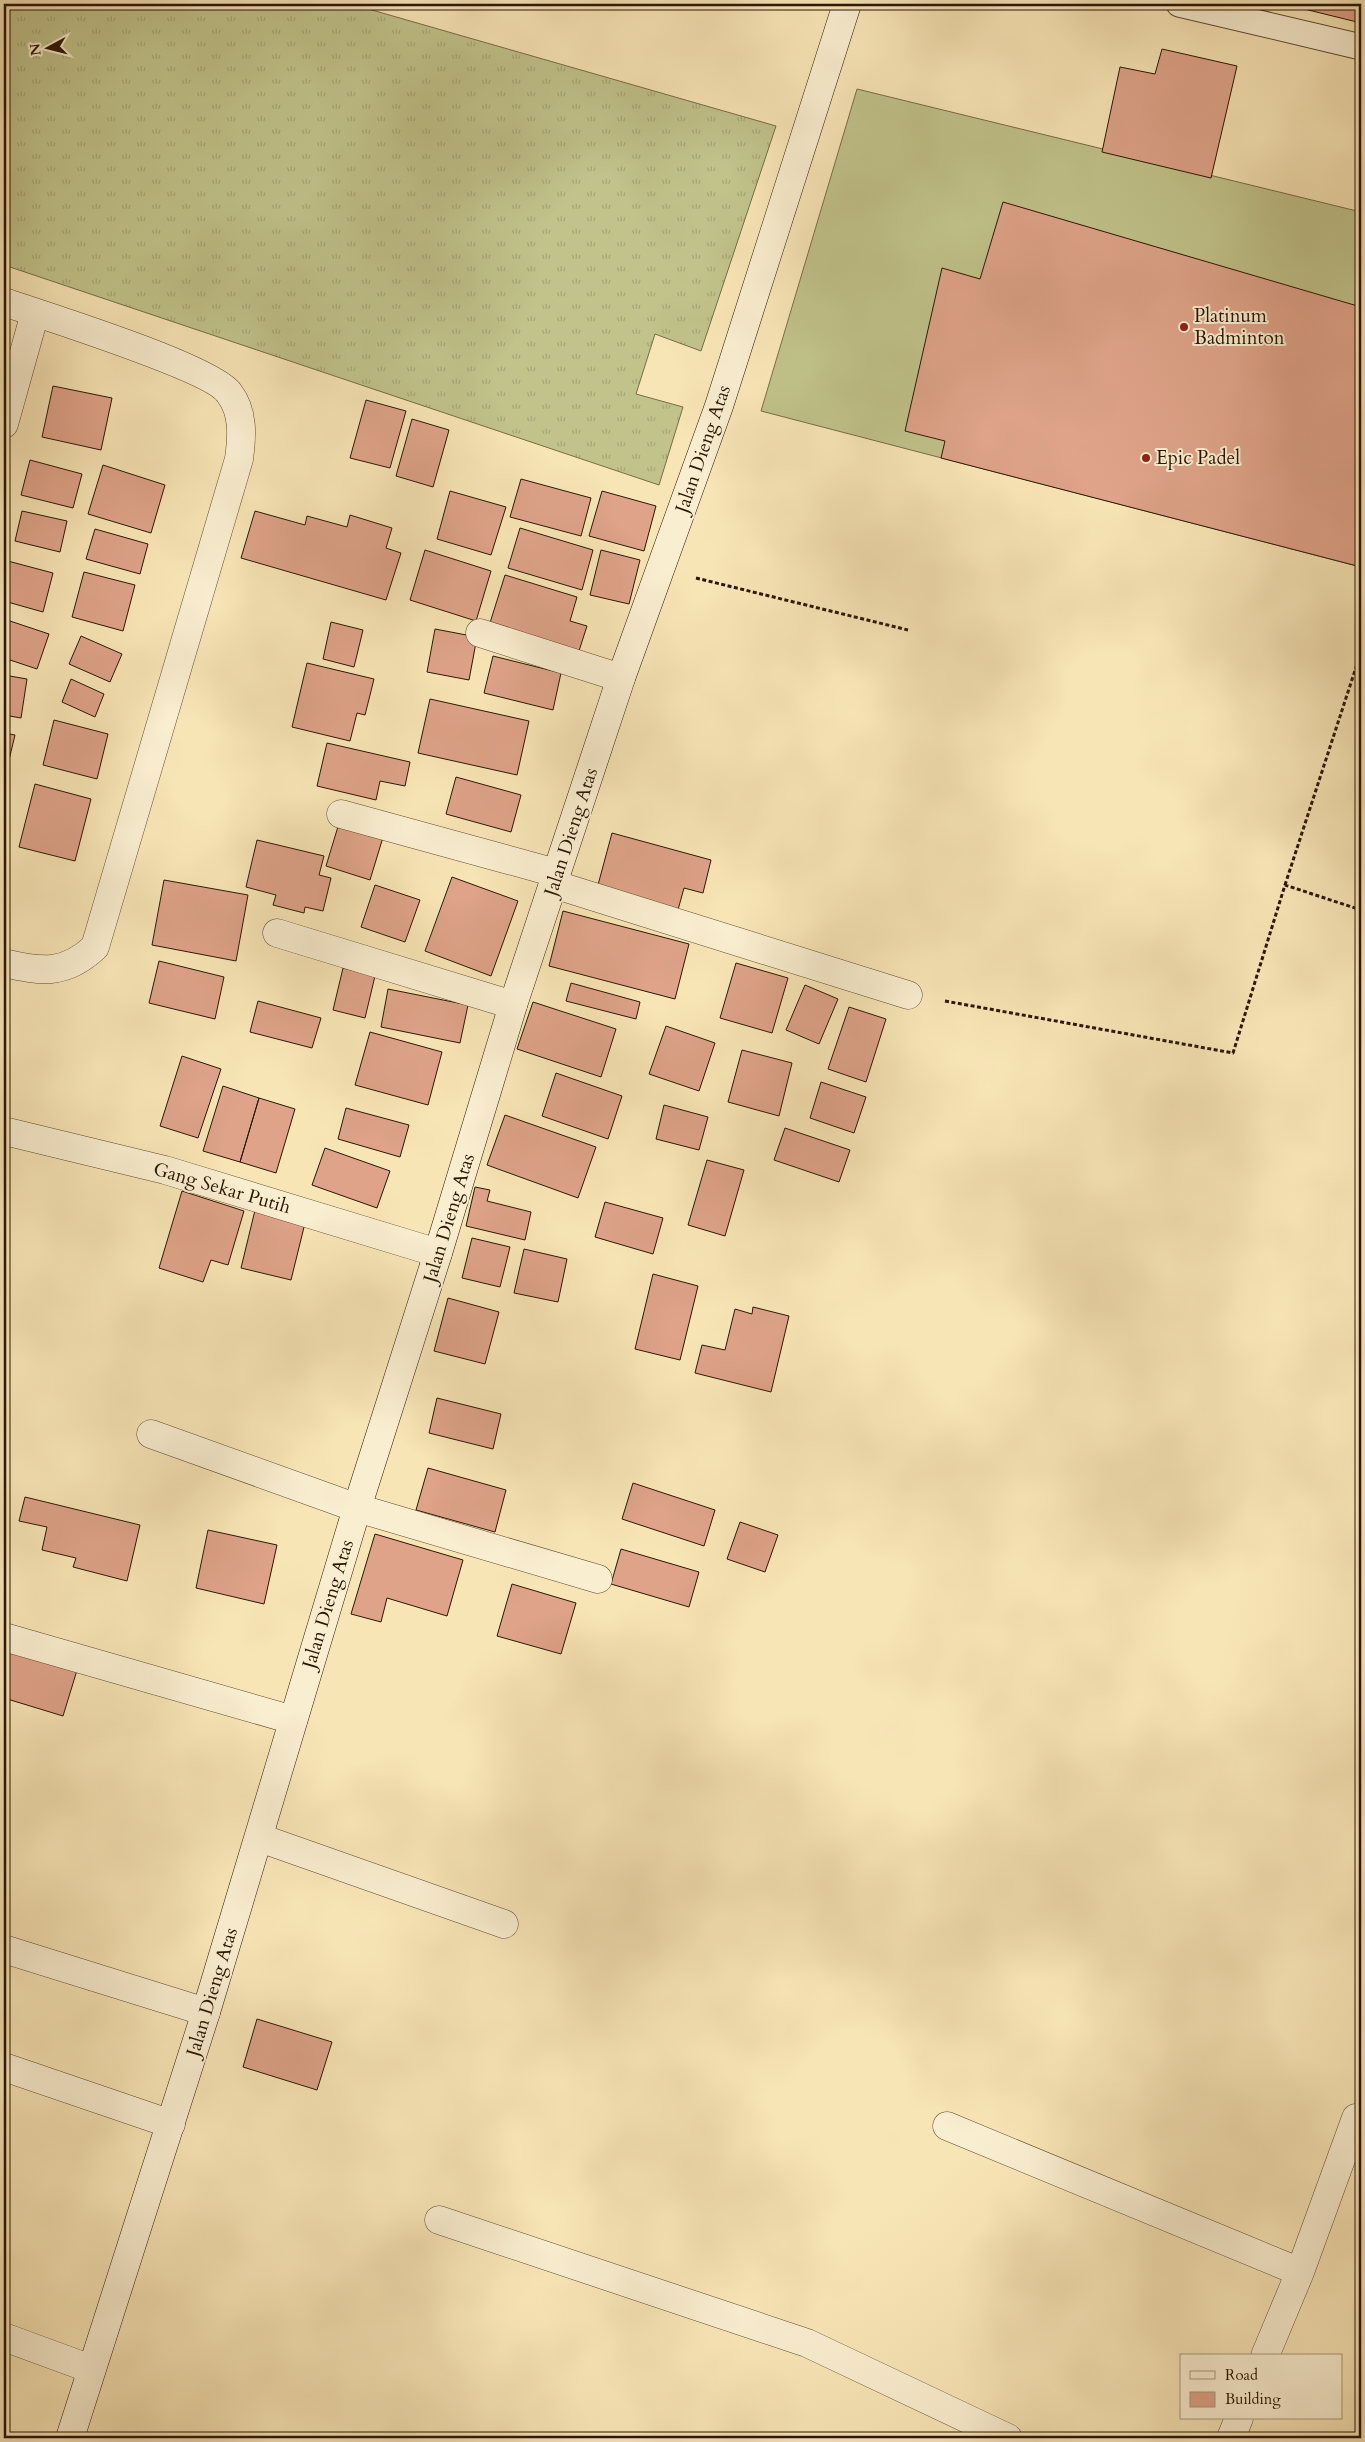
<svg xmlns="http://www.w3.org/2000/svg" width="1365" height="2442" font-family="Cardo,serif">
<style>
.grass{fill:url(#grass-tufts);stroke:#766d46}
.pitch{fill:#c1c38b;stroke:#766d46}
.building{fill:#dea389;stroke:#2a1700}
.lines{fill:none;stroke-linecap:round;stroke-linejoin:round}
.lane-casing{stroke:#5e4a2e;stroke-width:27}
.street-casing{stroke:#5e4a2e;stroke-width:29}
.secondary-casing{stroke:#2a1700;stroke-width:29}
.path{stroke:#2a1700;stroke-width:3;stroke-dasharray:4 2.5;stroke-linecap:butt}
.lane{stroke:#faeed0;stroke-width:25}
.street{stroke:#faeed0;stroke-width:28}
.secondary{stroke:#faeed0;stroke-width:28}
.poi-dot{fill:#8f2418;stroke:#faeed0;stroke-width:2}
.labels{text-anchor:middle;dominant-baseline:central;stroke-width:4;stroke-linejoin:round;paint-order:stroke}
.poi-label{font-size:19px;fill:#2a1700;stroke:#faeed0;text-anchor:start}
.street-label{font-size:19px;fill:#2a1700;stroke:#faeed0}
</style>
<defs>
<pattern id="grass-tufts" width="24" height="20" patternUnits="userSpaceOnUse" patternTransform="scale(1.25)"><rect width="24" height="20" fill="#c1c38b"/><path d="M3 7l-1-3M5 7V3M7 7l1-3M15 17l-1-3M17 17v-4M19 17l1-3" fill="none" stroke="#a6a776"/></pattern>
</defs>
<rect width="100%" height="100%" fill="#f8e5b6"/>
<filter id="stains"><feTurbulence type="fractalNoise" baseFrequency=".004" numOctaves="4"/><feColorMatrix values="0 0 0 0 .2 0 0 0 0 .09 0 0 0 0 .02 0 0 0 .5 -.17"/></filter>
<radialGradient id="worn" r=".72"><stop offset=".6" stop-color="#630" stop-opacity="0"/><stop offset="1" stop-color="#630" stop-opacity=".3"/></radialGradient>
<path class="grass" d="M4 4H351L776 126 701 351 655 334 636 394 683 407 659 485 4 265Z"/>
<path class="pitch" d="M857 89 1361 212V567L761 411Z"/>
<path class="building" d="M1284 4H1361V23Z
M1162 49 1237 66 1211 178 1102 152 1120 67 1155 74Z
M1003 202 1361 307V567L941 458 945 441 905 431 942 268 980 279Z
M53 386 112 398 101 450 42 437Z
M366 400 406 411 390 468 350 458Z
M412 419 449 430 433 487 396 476Z
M30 460 82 474 73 508 21 495Z
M103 465 165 485 151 533 88 514Z
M521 479 591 498 581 536 510 517Z
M450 491 506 507 491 555 437 539Z
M602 491 656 506 644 551 589 536Z
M22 511 67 521 60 552 15 541Z
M255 511 305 525 307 516 347 527 350 515 392 528 386 548 401 553 386 600 241 558Z
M520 528 593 550 582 590 508 568Z
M95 529 148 544 140 574 86 559Z
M425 550 491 571 476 621 410 600Z
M601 550 640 560 629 604 590 595Z
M4 560 53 573 43 612 4 601Z
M84 572 135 585 123 631 72 617Z
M505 575 577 597 570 621 587 626 578 654 489 626Z
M4 619 49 634 37 669 4 658Z
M331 622 363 630 354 667 323 659Z
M435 629 477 637 469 680 427 672Z
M81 636 122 654 110 682 69 664Z
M493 656 561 673 553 710 484 693Z
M307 663 374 679 365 715 357 713 350 741 292 727Z
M4 675 27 679 21 718 4 715Z
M71 679 104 694 95 717 62 702Z
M430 699 529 721 517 775 418 753Z
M54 720 108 734 97 779 43 765Z
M4 733 15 735 5 777 4 776Z
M327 743 410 762 405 786 380 781 376 800 317 786Z
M456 777 521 795 511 832 446 814Z
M35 784 91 799 75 861 19 847Z
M340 820 384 834 370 880 326 866Z
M612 833 711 860 703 893 684 888 676 917 595 896Z
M257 840 324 856 319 875 331 878 323 911 305 907 304 913 273 905 276 895 246 887Z
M452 877 518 901 491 976 425 951Z
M164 880 248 895 236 961 152 945Z
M375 885 420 900 405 942 361 927Z
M563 911 689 944 675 999 549 966Z
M159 961 224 977 215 1019 149 1003Z
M736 963 788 978 772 1033 720 1018Z
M343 968 375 976 365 1018 333 1010Z
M571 983 640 1002 636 1019 566 1001Z
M805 985 838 999 819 1044 786 1030Z
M388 989 468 1005 460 1043 381 1027Z
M258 1001 321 1018 312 1048 250 1032Z
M533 1002 616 1029 601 1077 517 1049Z
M849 1007 886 1019 866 1082 828 1069Z
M666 1026 715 1043 699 1091 649 1074Z
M370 1032 442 1052 428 1105 355 1085Z
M742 1050 792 1063 779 1116 728 1102Z
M182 1056 221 1069 198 1138 160 1126Z
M556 1073 622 1096 608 1139 542 1116Z
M821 1082 866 1097 854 1133 810 1118Z
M223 1086 259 1098 240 1162 203 1151Z
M259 1098 295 1109 276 1173 240 1162Z
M664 1105 708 1117 699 1150 656 1139Z
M346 1108 409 1125 400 1157 338 1139Z
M505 1115 596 1147 578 1198 487 1165Z
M785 1128 850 1150 839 1182 774 1160Z
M325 1148 390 1171 377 1208 312 1185Z
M707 1160 744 1170 725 1236 688 1225Z
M475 1187 490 1190 487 1201 531 1212 525 1240 466 1226Z
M182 1191 244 1211 228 1265 211 1260 203 1282 159 1268Z
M605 1202 663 1218 653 1254 595 1237Z
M256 1206 306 1219 291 1280 241 1268Z
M472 1238 510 1247 500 1287 462 1278Z
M524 1249 567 1259 558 1302 514 1293Z
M653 1274 698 1286 680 1360 635 1349Z
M448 1298 499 1312 485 1364 434 1351Z
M753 1307 789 1316 771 1392 695 1373 702 1345 725 1350 735 1309 752 1314Z
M437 1398 501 1414 493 1449 429 1433Z
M428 1468 506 1490 495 1532 416 1510Z
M633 1483 715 1510 704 1546 622 1519Z
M25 1497 140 1525 127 1581 73 1567 76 1558 42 1550 47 1527 19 1521Z
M740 1522 778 1535 765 1572 727 1559Z
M208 1530 277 1545 264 1604 196 1588Z
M375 1534 463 1560 447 1616 387 1598 381 1622 351 1614Z
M621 1549 699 1572 689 1607 611 1584Z
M512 1584 576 1603 561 1654 497 1636Z
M4 1645 78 1667 63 1716 4 1698Z
M257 2019 332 2042 317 2090 243 2067Z"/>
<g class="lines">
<defs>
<path id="lane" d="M1179 4 1361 47"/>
<path id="street" d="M4 302C42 315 212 368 229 393 244 412 242 437 239 459L95 947C65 975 42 972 4 963
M4 424 35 313
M480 633 621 678
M341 814 556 873
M553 884 908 995
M277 933 513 1005
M4 1131 165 1170 438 1253
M151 1434 357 1508 598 1579
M4 1637 293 1720
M260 1838 504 1924
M4 1949 206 2012
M4 2067 171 2124
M947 2126 1300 2272
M439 2220 807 2343 1008 2438
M4 2337 91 2369
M1265 2356 1300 2272 1356 2118
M1231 2438 1239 2418"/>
<path id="secondary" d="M70 2438 206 2012 357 1508 438 1253 513 1005 621 678 719 406 847 4"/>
</defs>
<use href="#lane" class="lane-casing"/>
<use href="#street" class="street-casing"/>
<use href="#secondary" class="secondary-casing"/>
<path class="path" d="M696 578 908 630
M1285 885 1361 652
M945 1001 1233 1053 1285 885 1361 910"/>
<use href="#lane" class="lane"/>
<use href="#street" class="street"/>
<use href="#secondary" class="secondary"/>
</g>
<g class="poi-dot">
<circle cx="1184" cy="327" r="5"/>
<circle cx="1146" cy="458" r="5"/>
</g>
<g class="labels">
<g class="poi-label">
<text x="1194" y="316">Platinum<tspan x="1194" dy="22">Badminton</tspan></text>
<text x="1156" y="458">Epic Padel</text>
</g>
<g class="street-label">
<text transform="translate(703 449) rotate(-71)">Jalan Dieng Atas</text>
<text transform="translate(571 832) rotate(-72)">Jalan Dieng Atas</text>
<text transform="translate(222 1188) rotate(16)">Gang Sekar Putih</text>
<text transform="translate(449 1218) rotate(-73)">Jalan Dieng Atas</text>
<text transform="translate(328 1604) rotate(-73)">Jalan Dieng Atas</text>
<text transform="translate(212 1992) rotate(-73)">Jalan Dieng Atas</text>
</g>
</g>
<rect width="1365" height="2442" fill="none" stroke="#f8e5b6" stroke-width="20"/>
<rect x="5" y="5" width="1355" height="2432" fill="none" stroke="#2a1700" stroke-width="2.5"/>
<rect x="10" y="10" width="1345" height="2422" fill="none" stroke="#2a1700"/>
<rect x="1180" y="2354" width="162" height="65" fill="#faeed0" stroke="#a7987d"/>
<rect x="1190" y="2371" width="25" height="8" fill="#faeed0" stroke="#a7987d"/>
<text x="1225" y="2380" font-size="15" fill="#2a1700">Road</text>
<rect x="1190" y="2392" width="25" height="15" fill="#dea389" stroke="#a7987d"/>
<text x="1225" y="2404" font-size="15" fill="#2a1700">Building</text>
<g transform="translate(48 48) rotate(263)" stroke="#faeed0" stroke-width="4" paint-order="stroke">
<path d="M0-4L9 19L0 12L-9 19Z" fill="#2a1700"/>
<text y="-8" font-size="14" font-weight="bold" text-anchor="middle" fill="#2a1700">N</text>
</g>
<rect width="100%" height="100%" filter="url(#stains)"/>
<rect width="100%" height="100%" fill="url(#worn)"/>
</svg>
